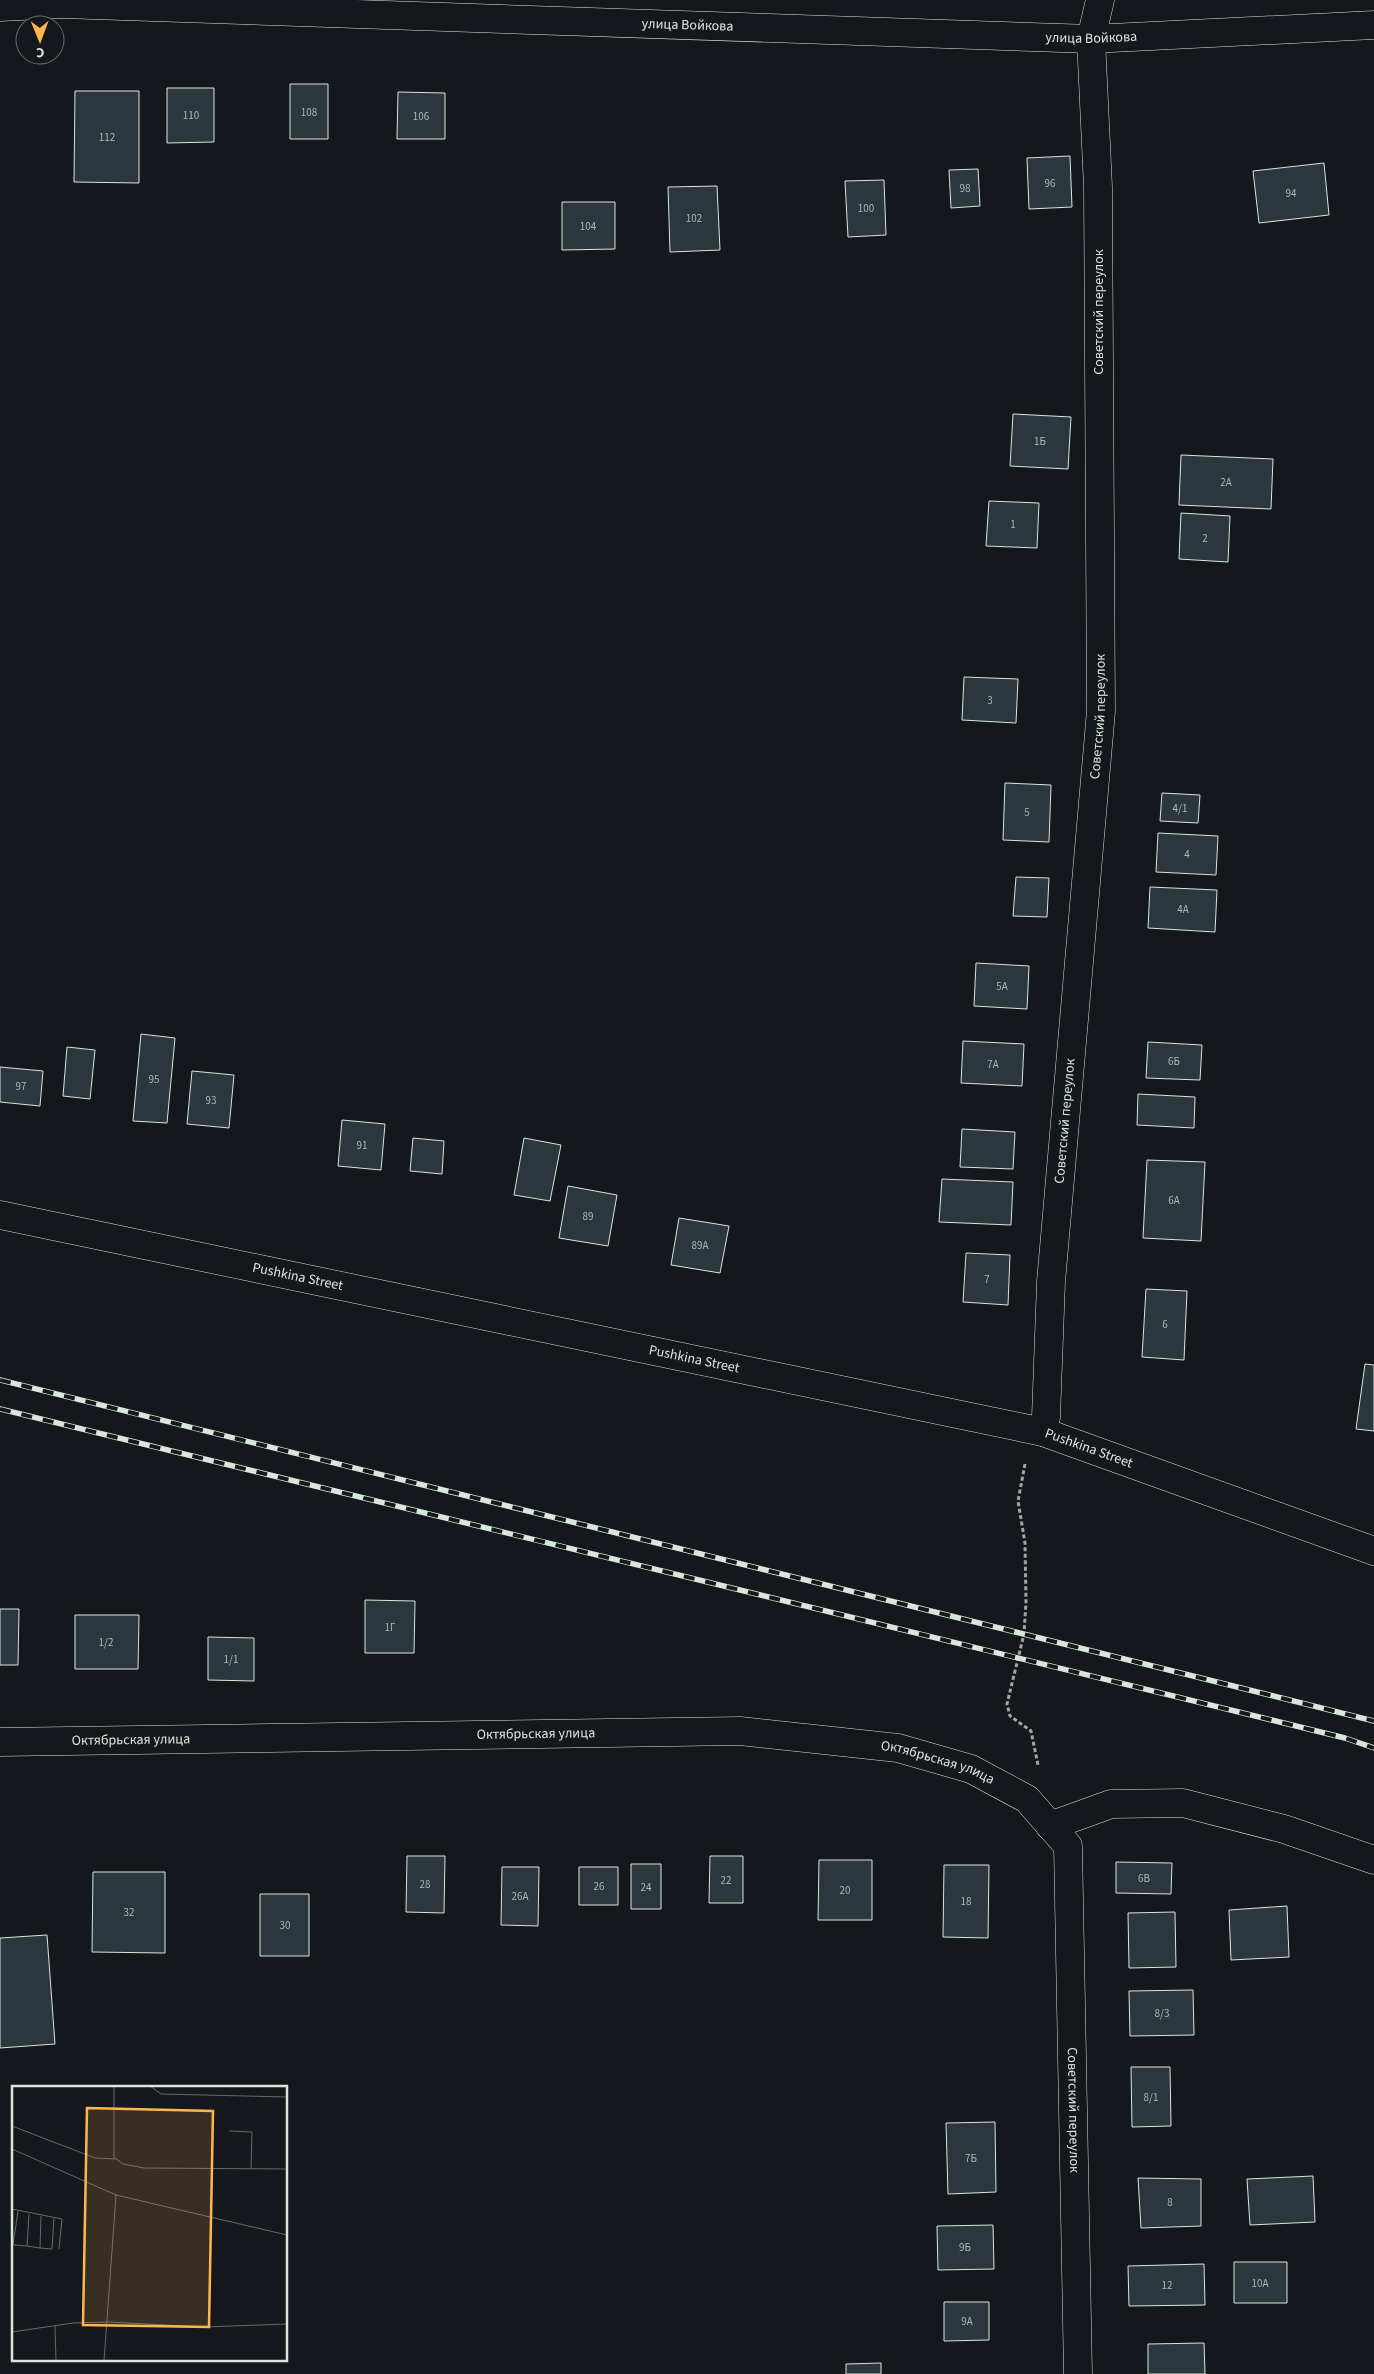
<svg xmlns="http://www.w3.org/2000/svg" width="1374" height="2374" font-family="'Source Sans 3',sans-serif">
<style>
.building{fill:#2c363c;stroke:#d8e6dc}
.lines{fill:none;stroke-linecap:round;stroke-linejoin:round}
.minor-casing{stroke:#d8e6dc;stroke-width:29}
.path{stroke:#9da8a2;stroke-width:3;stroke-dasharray:4 2.5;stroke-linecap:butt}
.minor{stroke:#14181c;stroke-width:28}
.rail-casing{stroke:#d8e6dc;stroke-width:5.5}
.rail{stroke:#14181c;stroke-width:4;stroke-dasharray:11;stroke-linecap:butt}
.labels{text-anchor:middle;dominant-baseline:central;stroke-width:4;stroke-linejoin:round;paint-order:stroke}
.number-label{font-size:11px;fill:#adbab4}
.street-label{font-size:14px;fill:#d8e6dc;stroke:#14181c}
.inset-road{fill:none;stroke:#626a69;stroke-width:1}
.view{fill:#ffb74d;fill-opacity:0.15;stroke:#ffb74d;stroke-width:2.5}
.inset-edge{fill:none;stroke:#d8e6dc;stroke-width:2.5}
</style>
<rect width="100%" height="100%" fill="#14181c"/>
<path class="building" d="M290 84H328V139H290Z
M167 88H214V142L167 143Z
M75 91H139V183L74 182Z
M398 92 445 93V139H397Z
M1070 156 1072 207 1029 209 1027 158Z
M1324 163 1329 215 1259 223 1253 171Z
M978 169 980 206 951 208 949 170Z
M884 180 886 235 848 237 845 181Z
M717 186 720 250 670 252 668 187Z
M562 202H615V249L562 250Z
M1013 414 1071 417 1068 469 1010 466Z
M1181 455 1273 459 1271 509 1179 505Z
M989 501 1039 503 1037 548 986 546Z
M1181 513 1230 516 1228 562 1179 559Z
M964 677 1018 679 1016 723 962 720Z
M1005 783 1051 785 1049 842 1003 840Z
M1162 793 1200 795 1198 823 1160 821Z
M1158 833 1218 836 1216 875 1156 872Z
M1016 877 1049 878 1047 917 1013 916Z
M1150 887 1217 890 1215 932 1148 928Z
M976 963 1029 966 1027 1009 974 1006Z
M141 1034 175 1038 167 1123 133 1121Z
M963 1041 1024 1044 1022 1086 961 1083Z
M1148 1042 1202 1045 1200 1080 1146 1078Z
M67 1047 95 1050 90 1099 63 1096Z
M0 1067 43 1071 40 1106 0 1102Z
M192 1071 234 1075 229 1128 187 1124Z
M1138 1094 1195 1097 1194 1128 1137 1125Z
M342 1120 385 1124 381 1170 338 1166Z
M962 1129 1015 1132 1013 1169 960 1167Z
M413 1138 444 1141 442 1174 410 1171Z
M524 1138 561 1145 550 1201 514 1195Z
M1147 1160 1205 1162 1201 1241 1143 1238Z
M942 1179 1013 1182 1011 1225 939 1222Z
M568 1186 617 1195 608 1246 559 1238Z
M679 1218 729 1226 720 1273 671 1265Z
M966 1253 1010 1255 1008 1305 963 1302Z
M1146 1289 1187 1291 1184 1360 1142 1357Z
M1365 1364 1374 1365V1431L1356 1429Z
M365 1600 415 1601 414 1653H365Z
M0 1609H19L18 1665H0Z
M75 1615H139L138 1669H75Z
M208 1637 254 1638V1681L208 1680Z
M407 1856H445L444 1913 406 1912Z
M710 1856H743V1903H709Z
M819 1860H872V1920H818Z
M1116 1862 1172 1863 1171 1894 1116 1893Z
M631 1864H661V1909H631Z
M944 1865H989L988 1938 943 1937Z
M502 1867H539L538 1926 501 1925Z
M579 1867H618V1905H579Z
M93 1872H165V1953L92 1952Z
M260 1894H309V1956H260Z
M1287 1906 1289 1957 1231 1960 1229 1910Z
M1175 1912 1176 1967 1129 1968 1128 1913Z
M47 1935 55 2044 0 2048V1938Z
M1193 1990 1194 2035 1130 2036 1129 1991Z
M1131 2067H1170L1171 2126 1132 2127Z
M995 2122 996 2192 948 2194 946 2123Z
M1313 2176 1315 2222 1250 2225 1247 2179Z
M1138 2178 1201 2179V2226L1141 2228Z
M993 2225 994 2269 938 2270 937 2226Z
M1234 2262H1287V2303H1234Z
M1204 2264 1205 2305 1129 2306 1128 2266Z
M944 2302H989V2340L944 2341Z
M1204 2343 1205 2374H1148V2344Z
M881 2363V2374H846V2364Z"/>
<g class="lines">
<defs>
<g id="minor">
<path id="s1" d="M0 7 63 4 1091 39 1374 25"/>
<path id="s2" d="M0 1215 1043 1432 1374 1551"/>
<path id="s3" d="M1043 1432 1046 1417 1051 1282 1101 711 1098 187 1091 39 1100 0"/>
<path id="s4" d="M0 1742 740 1731 898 1748 971 1769 1027 1799 1068 1846 1078 2374"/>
<path d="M1050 1826 1111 1804 1183 1803 1284 1829 1374 1860"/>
</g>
</defs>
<use href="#minor" class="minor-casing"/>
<path class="path" d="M1025 1464 1018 1501 1025 1543 1026 1602 1024 1634 1007 1704 1010 1716 1031 1731 1038 1765"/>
<use href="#minor" class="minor"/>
<defs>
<path id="rail" d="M0 1380 1374 1721
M0 1409 1345 1738 1374 1748"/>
</defs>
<use href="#rail" class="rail-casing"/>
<use href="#rail" class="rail"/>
</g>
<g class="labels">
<g class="number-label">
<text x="309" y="112">108</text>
<text x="191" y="115">110</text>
<text x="421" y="116">106</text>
<text x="107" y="137">112</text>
<text x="1050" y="183">96</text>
<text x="965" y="188">98</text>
<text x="1291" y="193">94</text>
<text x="866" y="208">100</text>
<text x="694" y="218">102</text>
<text x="588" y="226">104</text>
<text x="1040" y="441">1Б</text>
<text x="1226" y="482">2А</text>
<text x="1013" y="524">1</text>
<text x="1205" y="538">2</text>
<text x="990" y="700">3</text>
<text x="1180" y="808">4/1</text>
<text x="1027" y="812">5</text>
<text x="1187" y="854">4</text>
<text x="1183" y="909">4А</text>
<text x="1002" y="986">5А</text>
<text x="1174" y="1061">6Б</text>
<text x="993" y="1064">7А</text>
<text x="154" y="1079">95</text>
<text x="21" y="1086">97</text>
<text x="211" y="1100">93</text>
<text x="362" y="1145">91</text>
<text x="1174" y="1200">6А</text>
<text x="588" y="1216">89</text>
<text x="700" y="1245">89А</text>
<text x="987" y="1279">7</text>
<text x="1165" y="1324">6</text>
<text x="390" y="1627">1Г</text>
<text x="106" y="1642">1/2</text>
<text x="231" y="1659">1/1</text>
<text x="1144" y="1878">6В</text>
<text x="726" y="1880">22</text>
<text x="425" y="1884">28</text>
<text x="599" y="1886">26</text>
<text x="646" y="1887">24</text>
<text x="845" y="1890">20</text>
<text x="520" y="1896">26А</text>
<text x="966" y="1901">18</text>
<text x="129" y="1912">32</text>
<text x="285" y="1925">30</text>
<text x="1162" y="2013">8/3</text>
<text x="1151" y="2097">8/1</text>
<text x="971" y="2158">7Б</text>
<text x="1170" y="2202">8</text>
<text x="965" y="2247">9Б</text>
<text x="1260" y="2283">10А</text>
<text x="1167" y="2285">12</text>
<text x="967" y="2321">9А</text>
</g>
<g class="street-label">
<text stroke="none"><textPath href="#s1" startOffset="688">улица Войкова</textPath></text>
<text stroke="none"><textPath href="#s1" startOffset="1092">улица Войкова</textPath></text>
<text transform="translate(1099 312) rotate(-90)">Советский переулок</text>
<text stroke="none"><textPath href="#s3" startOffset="718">Советский переулок</textPath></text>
<text stroke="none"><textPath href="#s3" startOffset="312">Советский переулок</textPath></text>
<text stroke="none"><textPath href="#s2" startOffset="304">Pushkina Street</textPath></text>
<text stroke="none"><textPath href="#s2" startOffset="709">Pushkina Street</textPath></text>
<text stroke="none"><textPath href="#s2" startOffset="1114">Pushkina Street</textPath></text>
<text stroke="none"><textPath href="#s4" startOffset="536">Октябрьская улица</textPath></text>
<text stroke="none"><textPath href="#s4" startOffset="131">Октябрьская улица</textPath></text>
<text stroke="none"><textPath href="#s4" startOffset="941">Октябрьская улица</textPath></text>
<text stroke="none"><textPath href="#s4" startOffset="1365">Советский переулок</textPath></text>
</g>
</g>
<g transform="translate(12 2086)">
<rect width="275" height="275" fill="#14181c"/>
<path class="inset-road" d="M102 0V71L111 78 132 82 275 83M138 0 149 8 275 11M0 40 83 72 104 73M217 45 240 46 239 83M0 63 104 109 275 149M0 123 50 133 47 163M1 159 6 125M2 159 15 160 17 128M15 160 28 162 29 130M28 162 40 163 42 132M43 240 44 275M0 246 61 237 97 236 191 241 275 238M92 275 104 109"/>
<path class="view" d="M75 22 201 25 197 241 71 239Z"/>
<rect width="275" height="275" class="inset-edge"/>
</g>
<g transform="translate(40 40) rotate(179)"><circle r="24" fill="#14181c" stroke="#626a69"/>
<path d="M0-4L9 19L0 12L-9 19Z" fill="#ffb74d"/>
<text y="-8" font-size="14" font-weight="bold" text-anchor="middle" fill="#d8e6dc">С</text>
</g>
</svg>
